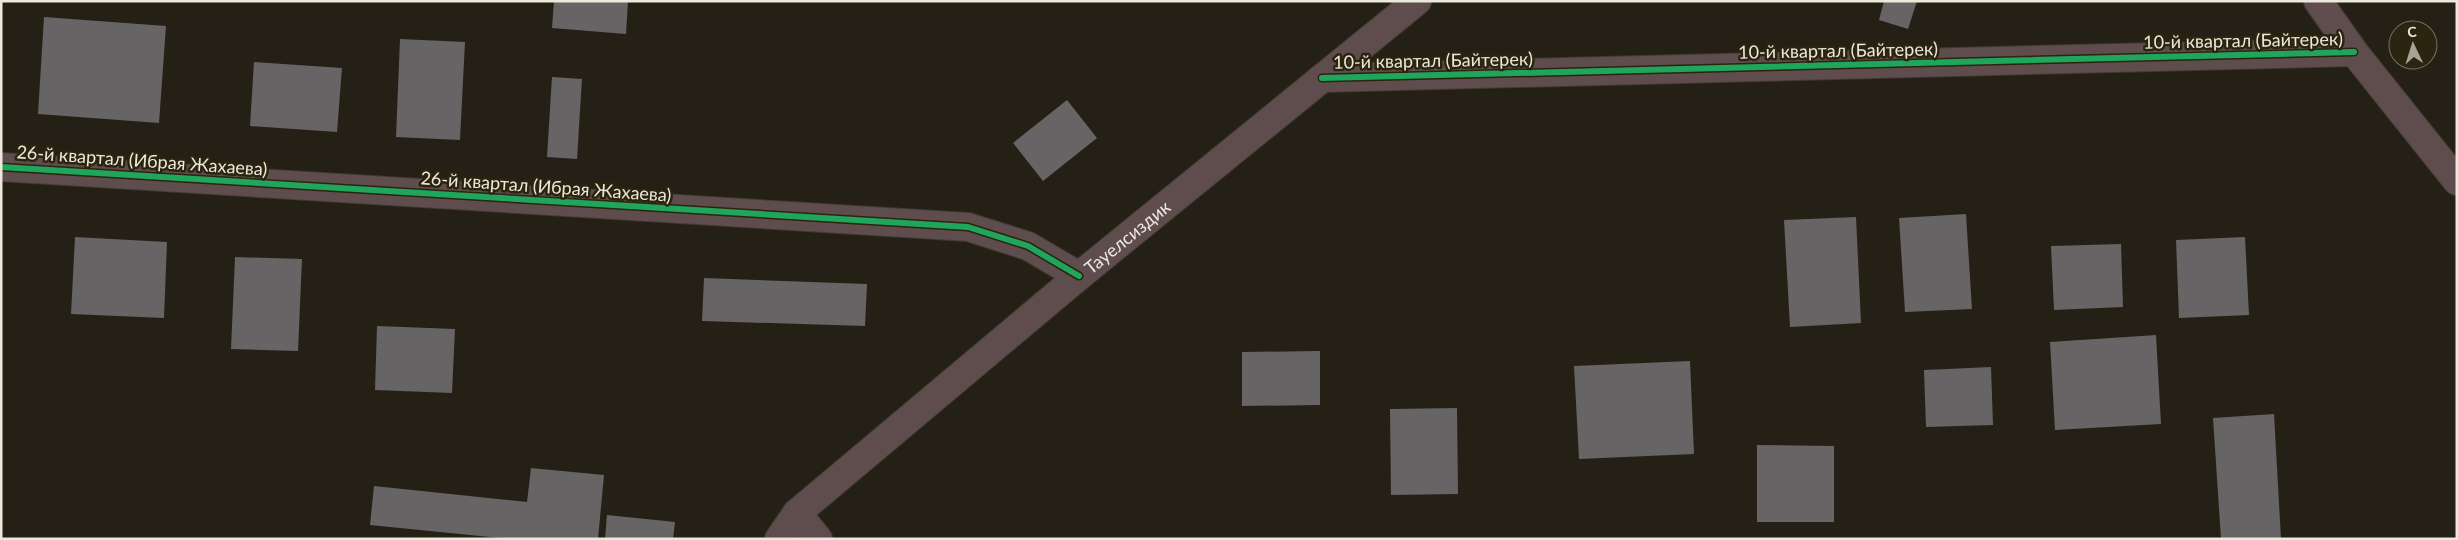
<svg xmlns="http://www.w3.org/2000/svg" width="2458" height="540" font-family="Lato,sans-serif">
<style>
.building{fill:#666464}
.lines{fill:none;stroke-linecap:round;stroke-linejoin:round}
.minor-casing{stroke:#3f3b32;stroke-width:30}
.minor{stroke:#5f4c4d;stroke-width:28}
.cycleway-casing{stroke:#2b240f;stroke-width:9}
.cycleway{stroke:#20a55d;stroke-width:6}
.labels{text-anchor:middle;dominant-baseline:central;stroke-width:5;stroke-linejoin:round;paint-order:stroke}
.street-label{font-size:18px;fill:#ece8db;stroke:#2b240f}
</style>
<rect width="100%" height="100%" fill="#252015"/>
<path class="building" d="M554 1H628L626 34 552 28Z
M1884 1H1917L1908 29 1879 20Z
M44 17 166 26 159 123 38 114Z
M400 39 465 42 460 140 396 137Z
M254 62 342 68 337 132 250 126Z
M552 77 582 79 577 159 547 157Z
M1067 100 1097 138 1043 181 1013 143Z
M1966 214 1972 309 1905 312 1899 218Z
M1856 217 1861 323 1790 327 1784 220Z
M75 237 167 242 164 318 71 314Z
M2245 237 2249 315 2179 318 2176 240Z
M2121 244 2123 307 2054 310 2051 246Z
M235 257 302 259 298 351 231 349Z
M704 278 867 284 865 326 702 321Z
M377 326 455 329 452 393 375 390Z
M2156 335 2161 424 2055 430 2050 342Z
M1320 351V405L1242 406V352Z
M1690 361 1694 454 1579 459 1574 366Z
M1991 367 1993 425 1926 427 1924 370Z
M1457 408 1458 494 1391 495 1390 409Z
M2274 414 2281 539H2221L2213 418Z
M1757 445 1834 446V522H1757Z
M531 468 604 475 598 539H510L370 525 374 486 527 502Z
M607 515 675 522 673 539H605Z"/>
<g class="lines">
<defs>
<g id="minor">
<path d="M2318 1 2354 52 2457 181"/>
<path d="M1322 78 2354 52"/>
<path d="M1 167 968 227 1028 246 1079 276"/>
<path d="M797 513 818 539"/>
<path id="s1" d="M779 539 797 513 1079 276 1417 1"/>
</g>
</defs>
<use href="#minor" class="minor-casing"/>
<use href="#minor" class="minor"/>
<defs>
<path id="cycleway" d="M1322 78 2354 52
M1 167 968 227 1028 246 1079 276"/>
</defs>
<use href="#cycleway" class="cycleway-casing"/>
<use href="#cycleway" class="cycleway"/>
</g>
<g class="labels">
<g class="street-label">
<text transform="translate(2243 40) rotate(-1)">10-й квартал (Байтерек)</text>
<text transform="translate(1838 50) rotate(-1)">10-й квартал (Байтерек)</text>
<text transform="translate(1433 60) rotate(-1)">10-й квартал (Байтерек)</text>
<text transform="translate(142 160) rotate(4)">26-й квартал (Ибрая Жахаева)</text>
<text transform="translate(546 186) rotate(4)">26-й квартал (Ибрая Жахаева)</text>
<text stroke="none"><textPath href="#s1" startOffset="462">Тауелсиздик</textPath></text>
</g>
</g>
<rect width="2458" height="540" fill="none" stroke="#ece8db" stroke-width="5"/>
<g transform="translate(2413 45) rotate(356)"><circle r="24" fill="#2b240f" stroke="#787261"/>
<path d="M0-4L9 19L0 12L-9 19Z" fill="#a6a296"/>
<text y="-8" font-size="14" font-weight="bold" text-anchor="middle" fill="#ece8db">С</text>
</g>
</svg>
